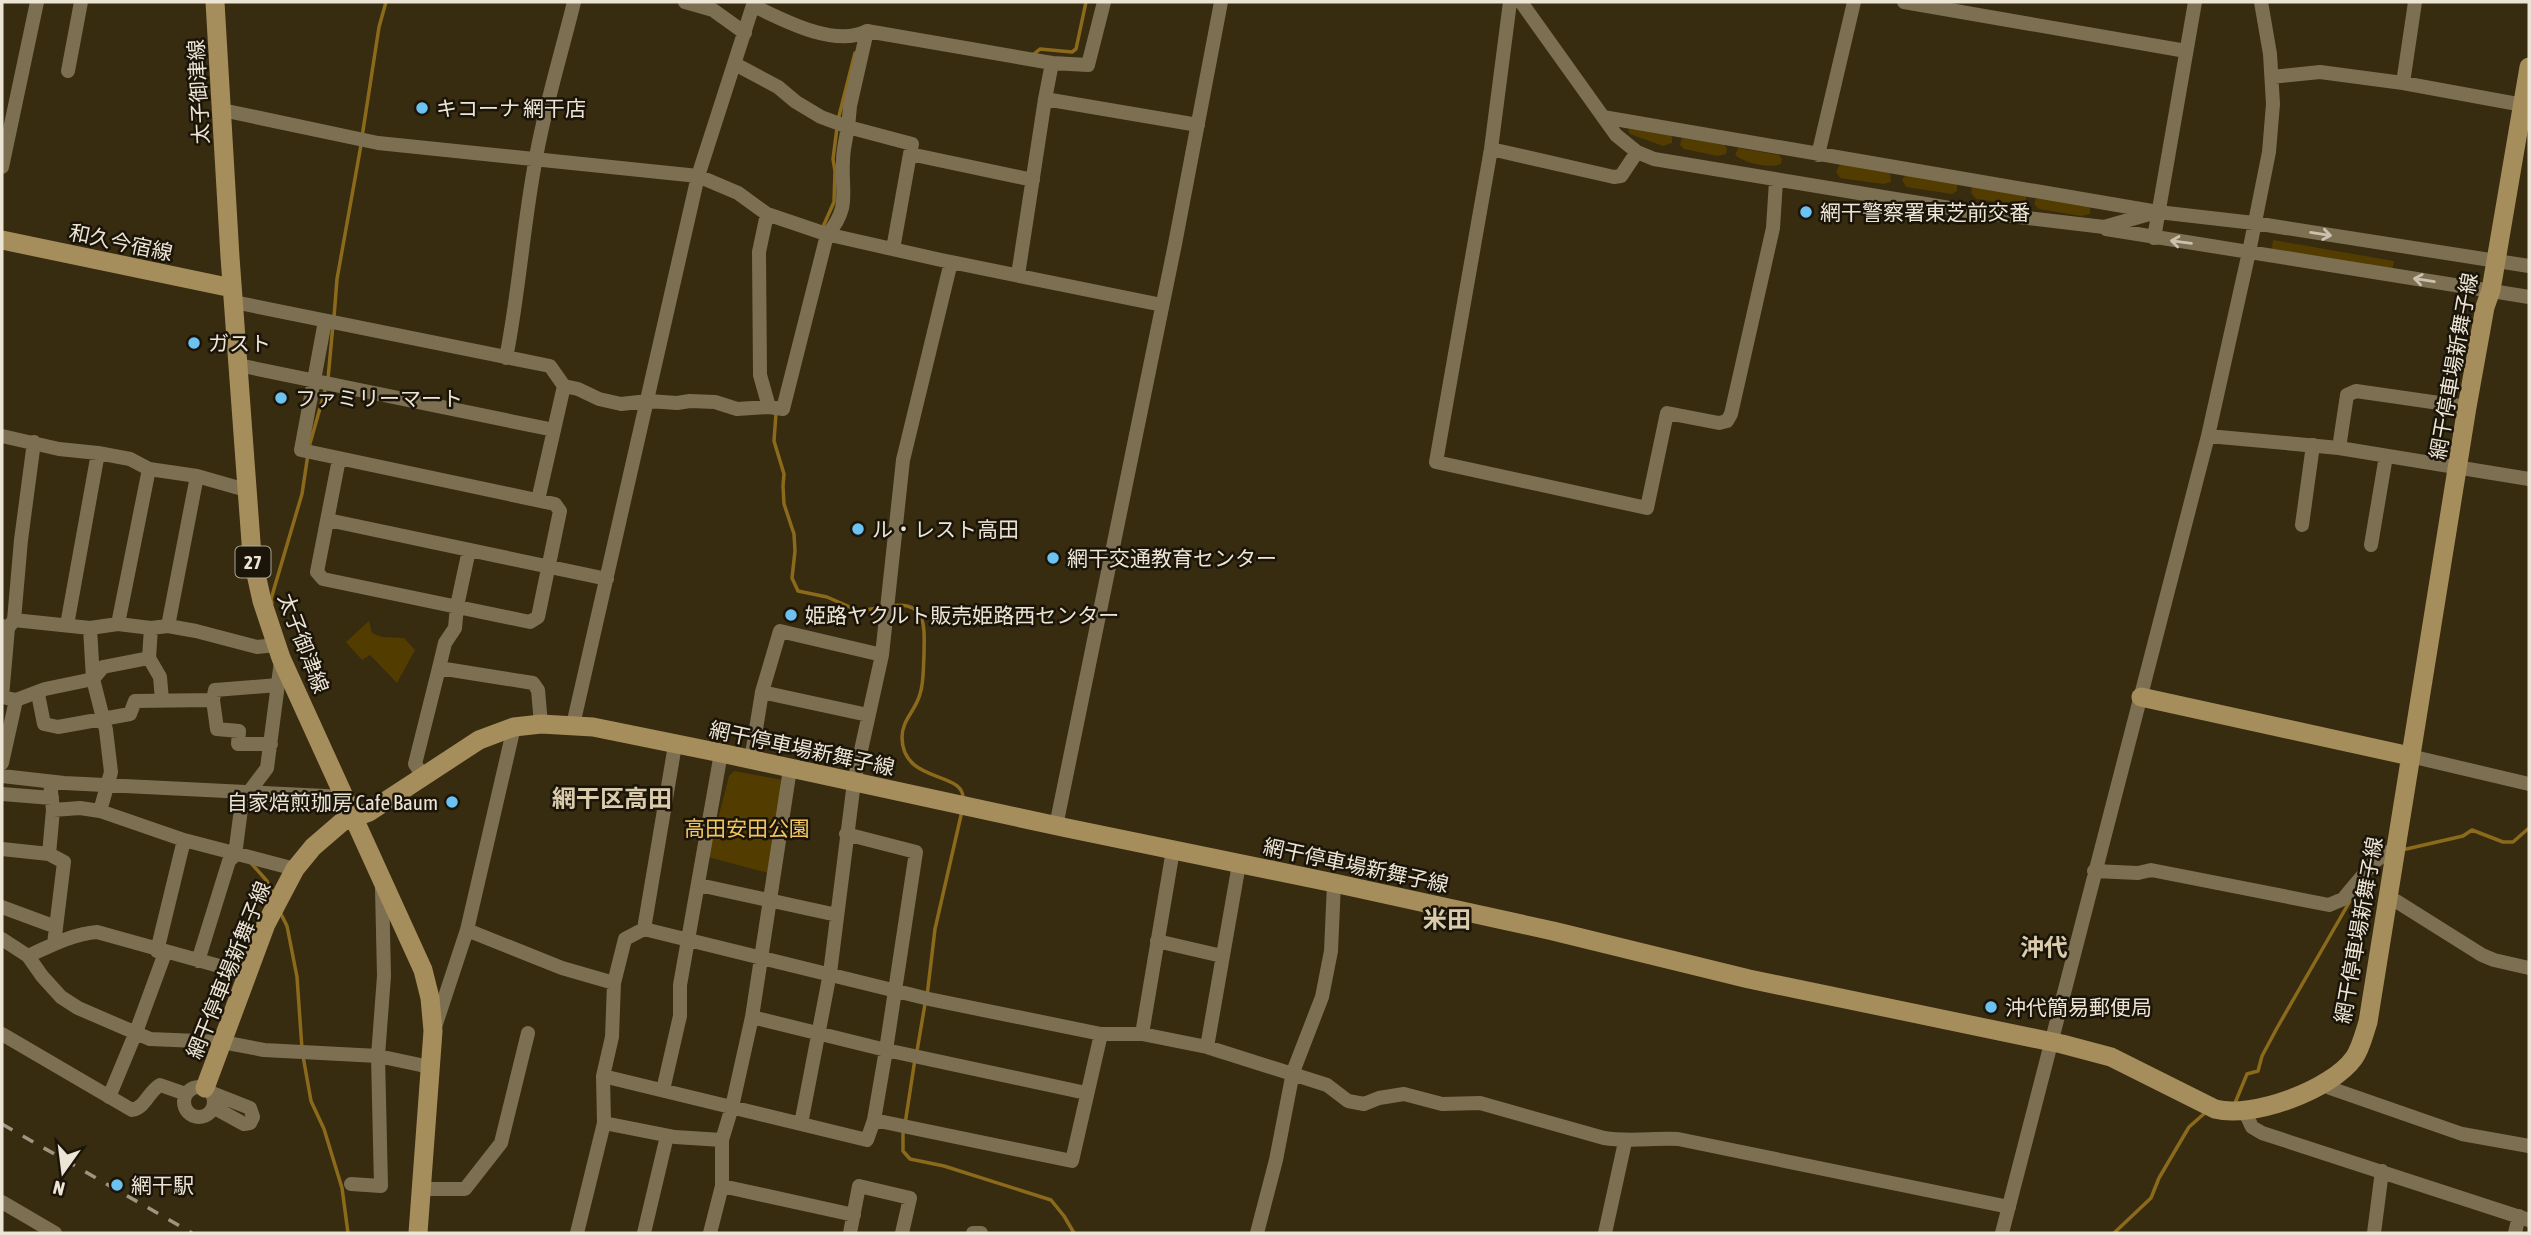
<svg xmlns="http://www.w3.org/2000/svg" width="2531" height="1235" font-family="'Asap Condensed','Noto Sans JP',sans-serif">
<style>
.green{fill:#533c00}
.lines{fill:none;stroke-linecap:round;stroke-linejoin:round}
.stream{stroke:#8b6a1c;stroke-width:3.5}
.minor{stroke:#7d6f52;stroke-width:14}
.major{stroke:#a68e5c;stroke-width:19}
.rail{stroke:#9f9681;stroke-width:3.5;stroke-dasharray:12 12;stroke-linecap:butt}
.oneway{stroke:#cbc1ae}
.poi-dot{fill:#6cc3f2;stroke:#1a1409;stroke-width:2.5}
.labels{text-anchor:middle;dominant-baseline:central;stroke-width:5;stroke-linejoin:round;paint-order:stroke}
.shield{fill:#1a1409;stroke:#ada698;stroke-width:2}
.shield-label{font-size:19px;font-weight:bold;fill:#ece4d5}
.street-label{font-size:21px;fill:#ece4d5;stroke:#1a1409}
.poi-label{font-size:21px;fill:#ece4d5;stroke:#1a1409;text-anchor:start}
.park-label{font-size:21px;fill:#f4c660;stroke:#1a1409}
.quarter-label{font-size:24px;font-weight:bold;fill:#dacbac;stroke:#1a1409}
</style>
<rect width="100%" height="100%" fill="#372b10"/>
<path class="green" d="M1630 127 1670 134 1672 137V143L1663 146 1630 134 1628 131Z
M1682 138 1724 144 1727 149 1726 154 1718 156 1684 149 1680 145Z
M1738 148 1779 155 1782 159 1781 164C1771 169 1744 163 1735 155Z
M1840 164 1890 173 1891 182 1883 184 1840 178 1836 172Z
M1906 174 1957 184V191L1952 194 1906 187 1902 180Z
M1972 187 2026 196V203L2018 205 1976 199 1971 193Z
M2036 198 2090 206V214L2081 216 2039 209 2034 204Z
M2273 240 2394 261 2391 276 2271 255Z
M369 621 372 633 382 637 404 638 415 650 397 683 370 655 362 660 346 642Z
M734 771 783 780 772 874 708 857 729 776Z"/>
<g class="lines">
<path class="stream" d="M1034 54 1040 49 1072 52 1076 49 1086 2
M838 120 855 53
M362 137 379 27 386 2
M822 229 834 202 835 171 833 159 837 128
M334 317 337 279 361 145
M328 379 333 324
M776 413 774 441 784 474 783 486 784 504 794 534 795 551 792 578 798 591 827 597 859 611 884 607
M309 447 326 387
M272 603 271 599 302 494 308 454
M891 606C929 600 924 630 924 656 923 669 924 682 920 694 916 710 902 720 902 737 902 785 966 770 963 800
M2402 850 2463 836 2472 830 2503 842H2513L2529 828
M250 862 267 881 273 895
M280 912 287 926 297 977 302 1049
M927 996 935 929 962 811
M917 1051 925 1004
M303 1056 311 1101 324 1129 342 1188 348 1233
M2235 1103 2247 1074 2258 1071 2262 1056 2277 1028 2350 901
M905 1124 915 1059
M903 1131V1151L910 1159 944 1166 1051 1200 1064 1216 1074 1233
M2114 1233 2151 1198 2159 1178 2189 1127 2206 1112"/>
<path class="minor" d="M685 2 713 10 745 33
M1510 2 1491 149 1436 462 1647 508 1667 413 1719 423 1727 421 1731 414 1773 228 1776 181
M1521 2 1616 135 1637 152 1654 159 1968 211 2104 227 2153 213
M1904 2 2186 51
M754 6C783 20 835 48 867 31L1052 63 1088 65 1104 2
M735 64 778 87 796 102 821 117 848 127 850 106 867 31
M68 71 81 2
M2272 77 2320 72 2403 83 2523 105
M2403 83 2415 2
M1045 99 1198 125
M222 110 378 143 698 176 738 193 767 214 826 234 941 260 1162 305
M1603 117 2158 212 2254 223 2529 266
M1491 149 1614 177 1621 176 1637 152
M1818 155 1854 2
M2 167 37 2
M767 214 759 252 760 375 769 407
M2106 229 2529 297
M2154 238 2195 2
M893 249 910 154 1033 180
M1018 275 1045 99 1052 63
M234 302 550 366 564 386 578 389 599 399 621 404 648 401 677 403 690 401 715 402 737 409 769 407 783 409 827 235C851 207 841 193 843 161 843 150 846 138 848 127L912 144 910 154
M325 321 301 450 555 504 560 511 538 617 530 622 323 579 317 572 339 459
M506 358C519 293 523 227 535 163 544 109 561 55 574 2
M238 365 554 430
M2 436 59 449 98 453 130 459 149 469 197 476 246 490
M2208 436 2339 448 2529 479
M2339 448 2347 395 2356 391 2467 407
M538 500 564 386
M328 520 607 579
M2302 525 2313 445
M2371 545 2386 456
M469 550 457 606 455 628 445 643 439 668 533 683 538 690 541 724
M14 620 21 540 34 442
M118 624 149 469
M67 625 98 453
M2 626 8 628 14 620 90 628 118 624 151 628 168 626 196 631 257 647 276 645
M168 626 197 476
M8 628 2 697 16 700 45 689 93 679 103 667 149 658
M90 628 93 679 106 730 111 772 100 811
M151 628 149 658 160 677 162 700
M882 655 903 460 951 262
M762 692 868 715
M38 694 44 724 58 727 130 714 135 701 213 700 215 690 278 685
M213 700 217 729 239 731 238 744H271
M573 725 698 176 754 2
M2410 756 2529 784
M751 760 762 692 780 631 882 655 854 782 830 973 801 1124
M2 763 16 700
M2 776 64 783 346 797
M424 777 415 764 439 668
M50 782 53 810 49 854 64 862 54 944
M2 794 52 798
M53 810 80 808 100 811 184 840 295 869
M1056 826 1175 244 1221 2
M2 849 49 854
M2094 871 2138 873 2151 870 2329 905 2343 899 2374 862 2396 847
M699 885 837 915
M2388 901H2396L2482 955 2494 960 2529 968
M2 907 56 927
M644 929 675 745
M467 930 562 968 614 983 625 939 644 929 929 999 1101 1034H1142L1207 1047 1327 1085 1348 1101 1364 1104 1379 1098 1404 1094 1442 1104 1480 1103 1604 1138C1628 1142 1652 1138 1678 1139L2009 1207
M2 939 28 956 42 976 61 997 78 1008 150 1039 222 1042 264 1050 378 1056 430 1067
M1157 941 1222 956
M157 951 184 840
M28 956C50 946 72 934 97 932L248 974
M198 961 229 861 235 855 241 809 249 792 267 768 281 661
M614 983 612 1037 603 1076 867 1140 874 1120 886 1050 916 852 846 834
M752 1017 886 1050 1086 1093
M435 1027 467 930 514 727
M2 1034 132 1110C146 1107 148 1092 160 1085L186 1094
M1142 1034 1173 850
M1207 1047 1239 864
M2325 1082 2330 1088 2462 1134 2529 1146
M184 1102a15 15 0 1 1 30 0a15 15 0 1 1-30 0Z
M663 1090 680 1016V985L721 753
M212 1093 250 1108 253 1117 250 1123 244 1124 213 1107
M109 1097 136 1032 165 953
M2245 1112 2252 1127 2262 1133 2529 1220
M874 1120 1072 1161 1101 1034
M604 1123 675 1137 722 1140
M351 1184 381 1186 378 1056 384 976 382 888
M722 1186 854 1215
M421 1189H465L501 1143 528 1033
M2 1202 55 1233
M577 1233 604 1123 603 1076
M644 1233 667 1136
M710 1233 722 1186V1140L732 1107 752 1017 790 769
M850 1233 859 1186 910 1198 902 1233
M973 1233H981
M1257 1233 1276 1160 1293 1072 1322 997 1331 951 1334 883
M1605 1233 1625 1142
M2002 1233 2208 436 2249 252 2269 152 2273 104 2270 54 2261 2
M2374 1233 2382 1171
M2515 1233 2519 1216"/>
<path class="major" d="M215 2 230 257 252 556 262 601 281 658 423 970 430 998 433 1031 418 1233
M2 240 232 288
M2141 697 2410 756
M205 1088 266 924 295 869 313 847 342 822 369 812 479 740 514 727 541 724 593 727 721 753 1067 828 1334 883 1553 931 1749 979 2062 1044 2111 1057 2215 1109C2252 1119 2331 1090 2354 1058 2361 1048 2364 1034 2368 1022L2467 407 2485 307 2491 290 2529 67"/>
<path class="rail" d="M2 1124 192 1233"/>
</g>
<defs><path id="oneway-shaft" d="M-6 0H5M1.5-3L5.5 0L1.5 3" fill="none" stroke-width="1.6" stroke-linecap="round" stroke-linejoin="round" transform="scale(1.75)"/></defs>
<g class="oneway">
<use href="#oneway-shaft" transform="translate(2321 234) rotate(9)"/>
<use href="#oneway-shaft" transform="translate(2181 242) rotate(-173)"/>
<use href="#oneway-shaft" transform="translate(2424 280) rotate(-171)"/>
</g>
<g class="poi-dot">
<circle cx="422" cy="108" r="7"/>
<circle cx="1806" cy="212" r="7"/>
<circle cx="194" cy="343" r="7"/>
<circle cx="281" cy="398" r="7"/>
<circle cx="858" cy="529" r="7"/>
<circle cx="1053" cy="558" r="7"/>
<circle cx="791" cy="615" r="7"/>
<circle cx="452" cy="802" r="7"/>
<circle cx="1991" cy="1007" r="7"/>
<circle cx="117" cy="1185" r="7"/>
</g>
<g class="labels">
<rect class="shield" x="235.5" y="546.5" width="35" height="31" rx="5"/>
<g class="shield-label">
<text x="253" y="562">27</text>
</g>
<g class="street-label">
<text transform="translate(198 92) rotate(-93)">太子御津線</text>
<text transform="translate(121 242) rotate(12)">和久今宿線</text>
<text transform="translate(2453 366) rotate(-80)">網干停車場新舞子線</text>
<text transform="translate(304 643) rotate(69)">太子御津線</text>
<text transform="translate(802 748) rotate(12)">網干停車場新舞子線</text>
<text transform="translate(1356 865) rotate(12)">網干停車場新舞子線</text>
<text transform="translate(2358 930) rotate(-80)">網干停車場新舞子線</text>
<text transform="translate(228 970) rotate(-68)">網干停車場新舞子線</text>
</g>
<g class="poi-label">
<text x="436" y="108">キコーナ 網干店</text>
<text x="1820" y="212">網干警察署東芝前交番</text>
<text x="208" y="343">ガスト</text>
<text x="295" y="398">ファミリーマート</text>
<text x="872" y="529">ル・レスト高田</text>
<text x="1067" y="558">網干交通教育センター</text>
<text x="805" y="615">姫路ヤクルト販売姫路西センター</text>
<text x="438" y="802" text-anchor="end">自家焙煎珈房 Cafe Baum</text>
<text x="2005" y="1007">沖代簡易郵便局</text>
<text x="131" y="1185">網干駅</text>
</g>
<g class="park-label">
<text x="747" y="828">高田安田公園</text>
</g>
<g class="quarter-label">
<text x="612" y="798">網干区高田</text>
<text x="1447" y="919">米田</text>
<text x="2044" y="947">沖代</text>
</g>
</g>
<rect width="2531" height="1235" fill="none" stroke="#ece4d5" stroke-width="7"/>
<g transform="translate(63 1172) rotate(194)" stroke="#1a1409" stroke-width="5" paint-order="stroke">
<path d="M0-5L12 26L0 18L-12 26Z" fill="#ece4d5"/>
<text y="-10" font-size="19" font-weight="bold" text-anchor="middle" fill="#ece4d5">N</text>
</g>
</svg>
